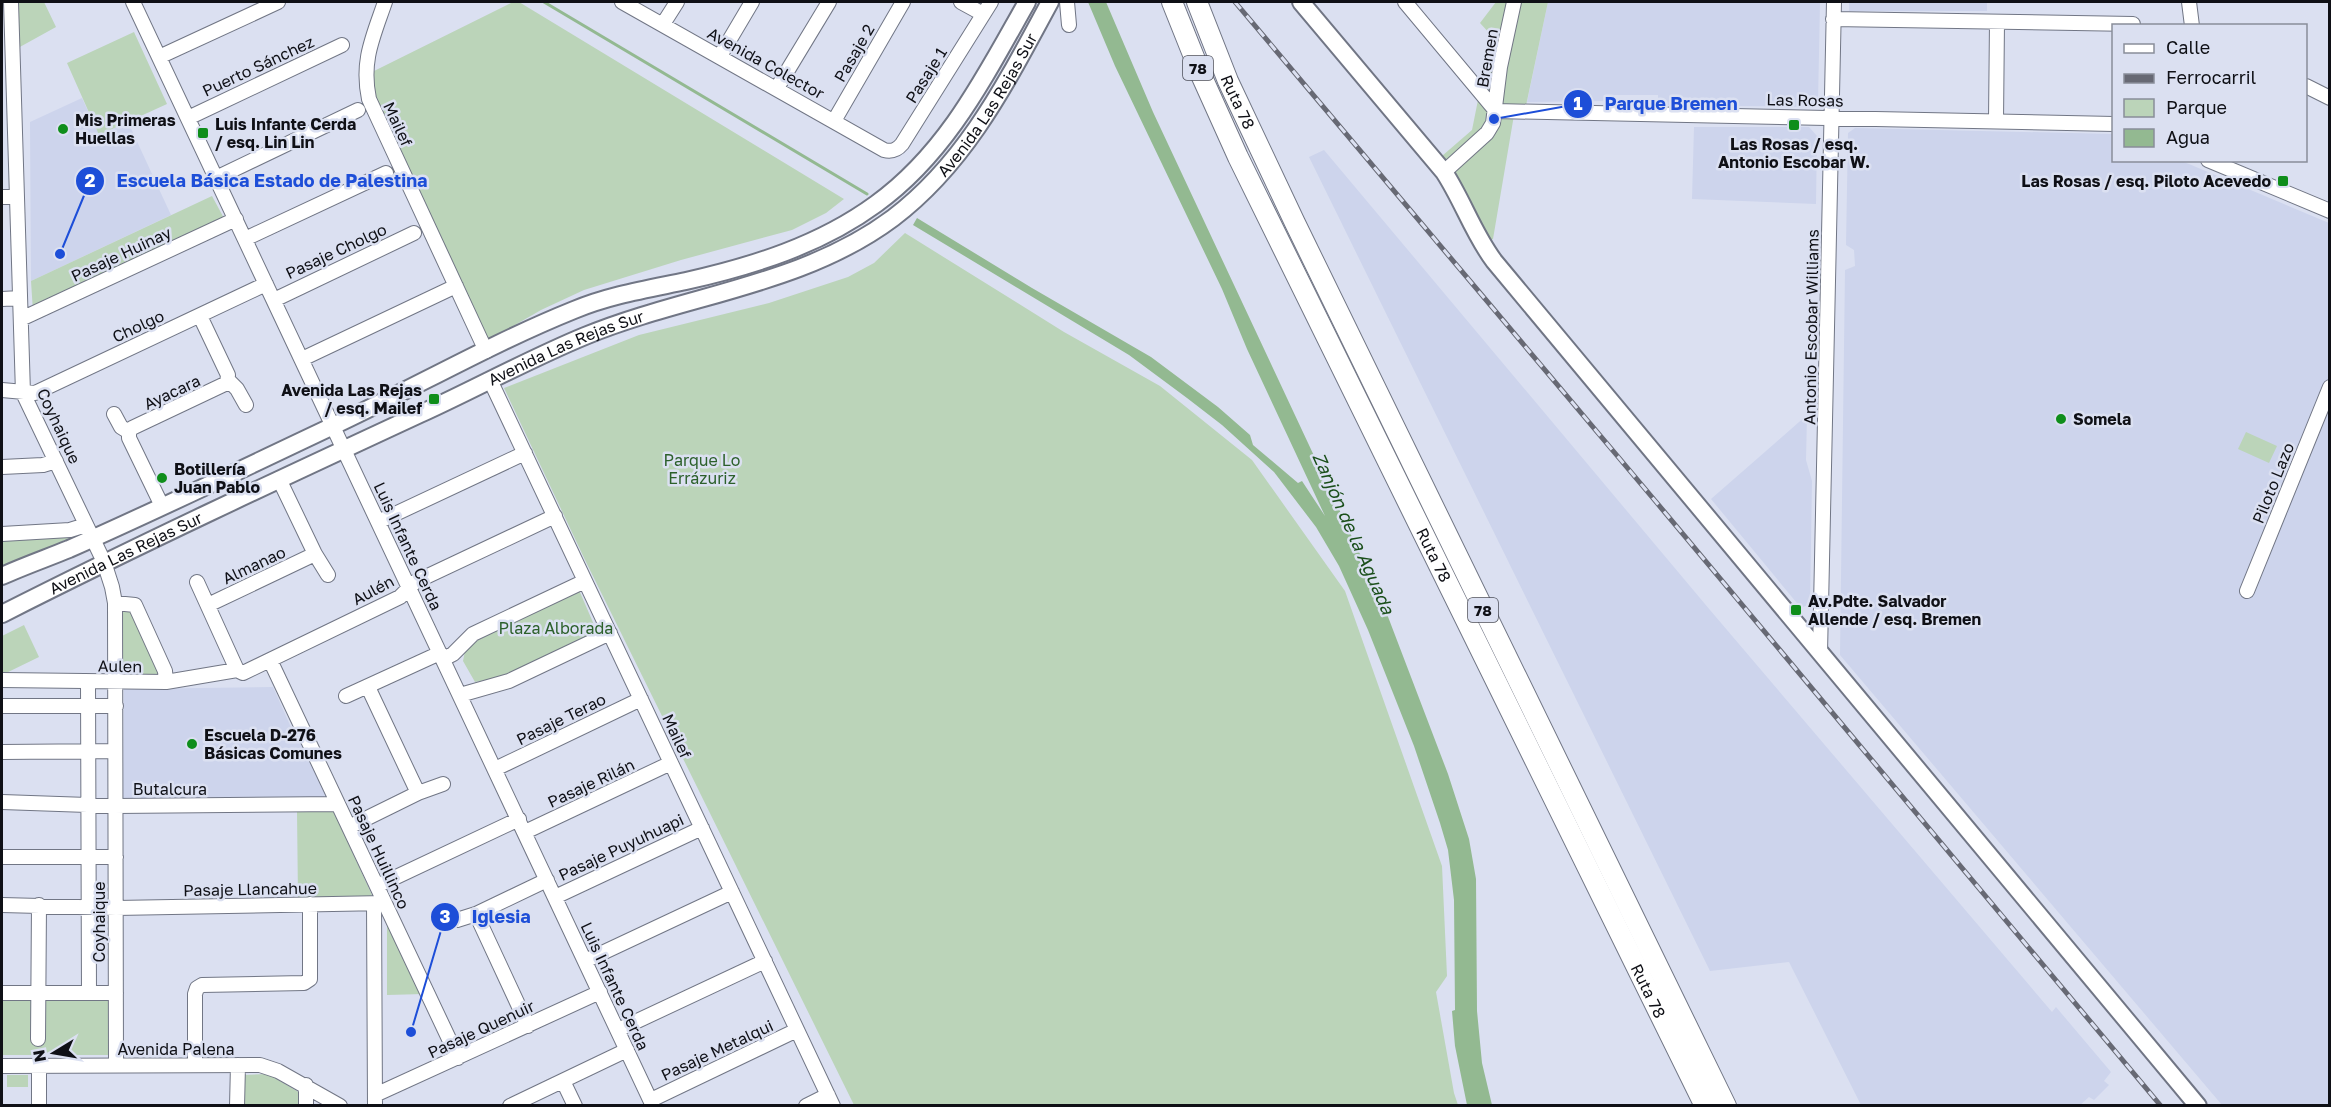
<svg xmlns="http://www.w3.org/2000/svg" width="2331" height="1107" font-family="'Golos Text',sans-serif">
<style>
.built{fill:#cdd4ec}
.green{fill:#bbd4b9}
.water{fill:#93b991}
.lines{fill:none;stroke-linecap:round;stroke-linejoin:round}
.stream{stroke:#93b991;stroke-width:3}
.minor-casing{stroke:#717685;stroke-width:16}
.major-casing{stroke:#717685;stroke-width:20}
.highway-casing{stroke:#717685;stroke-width:22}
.minor{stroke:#fff;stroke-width:14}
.major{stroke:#fff;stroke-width:16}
.highway{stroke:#fff;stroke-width:20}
.rail-casing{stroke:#676974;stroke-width:5}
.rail{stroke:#dbe0f1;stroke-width:3;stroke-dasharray:9;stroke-linecap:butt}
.poi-dot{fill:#0f8e1b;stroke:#dbe0f1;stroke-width:2}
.labels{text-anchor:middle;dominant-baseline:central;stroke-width:5;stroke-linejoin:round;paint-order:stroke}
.shield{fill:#dbe0f1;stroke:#4c4e58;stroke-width:1.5}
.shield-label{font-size:15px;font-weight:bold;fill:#0f1016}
.street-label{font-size:16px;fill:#0f1016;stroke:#dbe0f1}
.poi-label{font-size:16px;font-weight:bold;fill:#0f1016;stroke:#dbe0f1;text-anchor:start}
.park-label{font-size:16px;fill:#2c602b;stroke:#dbe0f1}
.water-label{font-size:18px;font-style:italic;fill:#1a4f1a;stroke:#dbe0f1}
.leader{fill:none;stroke:#1d4ed8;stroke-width:2}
.callout-dot{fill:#1d4ed8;stroke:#dbe0f1;stroke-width:2}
.mark-label{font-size:18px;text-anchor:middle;font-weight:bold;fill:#fff}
.callout-label{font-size:18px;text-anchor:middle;font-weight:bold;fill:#1d4ed8;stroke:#dbe0f1;stroke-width:5;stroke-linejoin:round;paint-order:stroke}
</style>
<rect width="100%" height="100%" fill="#dbe0f1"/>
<path class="built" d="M1548 2H1820L1818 103 1811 107 1658 105V95H1607L1606 101 1527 102Z
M1849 2H1987V11H1849Z
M82 98 99 135 128 122 171 215 31 281 30 122Z
M1694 127H1809L1817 136 1816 204 1692 199Z
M1855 128 2113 134 2114 160H2178L2189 164 2329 223V1105H2222L1840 655 1845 270 1855 266 1854 250 1846 245 1848 133Z
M1324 150 1710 610 2052 1012 2056 1007 2111 1072 2104 1081 2109 1085 2094 1100 2089 1097 2079 1106 1861 1105 1789 962 1710 971 1309 157Z
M1807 415 1806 460 1812 481 1810 604 1801 608 1711 499Z
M273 687 298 743 306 745 327 791 323 799 123 801 124 689Z"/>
<path class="green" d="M17 2H44L56 27 18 48Z
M513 2H519L844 199 826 213 792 230 681 260 584 290 541 310 487 341 374 100 370 73Z
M1496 2H1548L1524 115H1514L1493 239 1490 240 1442 156 1472 130 1491 35 1480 23Z
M134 32 167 104 99 135 67 63Z
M212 196 226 222 33 312 31 281Z
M905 233 1064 332 1160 386 1252 460 1345 591 1442 866 1447 976 1436 992 1454 1093 1458 1105H854L585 560 504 388 639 335 769 303 848 277 874 263Z
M2246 432 2277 446 2269 463 2238 449Z
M71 537 2 570V539Z
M579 590 598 634 504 677 475 682 463 661 466 646Z
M122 607 134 608 164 675 121 674Z
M24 625 39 657 2 675V636Z
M297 812H334L372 895 369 899H298Z
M387 916 424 994 387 995Z
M2 997 108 998V1055H2Z
M268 1074 302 1094 301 1105 244 1106V1075Z
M7 1075H28V1087H7Z"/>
<path class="water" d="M1088 2H1106L1153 112 1382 601 1448 774 1469 839 1476 879 1477 1011 1482 1063 1492 1105H1467L1455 1046 1452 1011 1455 1010 1454 900 1448 850 1440 823 1414 746 1368 630 1339 566 1316 527 1274 472 1222 425 1187 398 1129 355 913 225 917 218 1032 288 1151 357 1218 407 1250 435 1253 445 1298 483 1302 481 1325 516 1247 349 1222 289 1115 66Z"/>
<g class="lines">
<path class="stream" d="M544 2 867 194"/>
<defs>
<path id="minor" d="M11 2 23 393 104 562 112 587 115 603 116 1065
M133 2 653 1106
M385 2C373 37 361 61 369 99L486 351
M622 2 884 150C892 152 897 150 902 144L991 2
M961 2 983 14
M1067 2 1069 25
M1405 2 1496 111
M2189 2 2192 26
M1833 19 2133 24
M663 24 677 2
M720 56 752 2
M159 57 278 2
M2306 86 2330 98
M777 88 829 2
M1496 111 2114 124
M188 118 342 45
M1996 120 1997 22
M834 121 903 2
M2208 160 2330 211
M1444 172 1487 133 1493 123 1500 67 1514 2
M216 178 358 110
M2 197H17
M245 239 386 173
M2 299 20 298
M274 300 414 233
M21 319 236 219
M302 359 456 286
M229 381 237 389 246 405
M491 382 833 1106
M2 390 35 393 266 284
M114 414 121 427 129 432
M2 467 43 465 56 461
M279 479 315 554 328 575
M162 506 129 438V432L132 428 227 383 228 375 200 316
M378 522 525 453
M2 534 70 530 86 525
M197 582 237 670
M2247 591 2330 387
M115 603 135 605 165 671 166 682
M208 605 315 554
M1820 653 1834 2
M443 659 453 654 473 634 585 581
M270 660 458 1058
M2 680 166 682 237 670 243 673 400 597 415 582 555 516
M88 682 89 993
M368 687 418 793
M460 695 509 681 610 633
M346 696 440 653
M2 706H116
M2 752 115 751
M495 769 641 699
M2 802 116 806 338 804
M349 827 418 793 443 784
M525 832 671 763
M2 857H116
M377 886 519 819
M555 897 702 828
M374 903 375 1106
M2 905 116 908 385 903
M476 914 528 1026
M457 920 476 914 547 880
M585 961 732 892
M2 993H116
M618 1030 765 961
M38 1039 39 905
M195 1065V994L197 988 202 985 304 983 310 979V904
M2 1066 260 1065 278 1071 340 1106
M563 1081 575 1106
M375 1095 600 992
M651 1100 797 1030
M39 1106V1066
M237 1106 238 1065
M306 1106V1085
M510 1106 627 1050
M806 1106 828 1095"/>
<g id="major">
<path d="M1301 2 1444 172C1463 201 1473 233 1494 261L2198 1106"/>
<path d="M2 576C24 566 47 558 69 549 158 510 246 467 333 426 414 388 492 343 574 310 610 295 648 289 686 281 753 266 820 245 876 204 947 153 985 76 1027 2"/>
<path id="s1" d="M2 614C140 544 280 479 420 414 475 389 529 359 585 336 687 294 802 286 893 218 967 162 1007 81 1050 2"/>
</g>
<g id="highway">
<path id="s2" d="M1172 2 1202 77 1238 157 1705 1106"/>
<path id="s3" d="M1197 2 1228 81 1295 223 1726 1106"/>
</g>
</defs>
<use href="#minor" class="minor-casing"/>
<use href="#major" class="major-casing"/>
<use href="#highway" class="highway-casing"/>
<use href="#minor" class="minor"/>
<use href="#major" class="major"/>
<use href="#highway" class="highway"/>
<defs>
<path id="rail" d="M1235 2 1657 503 2161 1106"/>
</defs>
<use href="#rail" class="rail-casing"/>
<use href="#rail" class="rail"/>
</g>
<g class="poi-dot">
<rect x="1788" y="119" width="12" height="12" rx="3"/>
<circle cx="63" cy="129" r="6"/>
<rect x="197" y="127" width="12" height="12" rx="3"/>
<rect x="2277" y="175" width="12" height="12" rx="3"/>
<rect x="428" y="393" width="12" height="12" rx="3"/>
<circle cx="2061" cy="419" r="6"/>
<circle cx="162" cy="478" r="6"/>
<rect x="1790" y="604" width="12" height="12" rx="3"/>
<circle cx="192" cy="744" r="6"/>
</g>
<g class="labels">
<g class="shield">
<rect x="1183" y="56" width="30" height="24" rx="4.5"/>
<rect x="1468" y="598" width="30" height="24" rx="4.5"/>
</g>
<g class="shield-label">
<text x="1198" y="68">78</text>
<text x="1483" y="610">78</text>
</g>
<g class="street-label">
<text transform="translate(854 53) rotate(-60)">Pasaje 2</text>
<text transform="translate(1487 58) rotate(-80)">Bremen</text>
<text transform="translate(766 63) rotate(29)">Avenida Colector</text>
<text transform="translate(258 66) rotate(-25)">Puerto Sánchez</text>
<text transform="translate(926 75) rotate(-58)">Pasaje 1</text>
<text transform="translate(1805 100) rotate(1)">Las Rosas</text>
<text stroke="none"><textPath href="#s3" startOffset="108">Ruta 78</textPath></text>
<text stroke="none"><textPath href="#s1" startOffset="1126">Avenida Las Rejas Sur</textPath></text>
<text transform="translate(398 124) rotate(65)">Mailef</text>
<text transform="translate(336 251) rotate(-25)">Pasaje Cholgo</text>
<text transform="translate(121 254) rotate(-25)">Pasaje Huinay</text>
<text transform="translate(138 326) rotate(-25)">Cholgo</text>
<text transform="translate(1811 327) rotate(-89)">Antonio Escobar Williams</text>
<text stroke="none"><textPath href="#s1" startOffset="624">Avenida Las Rejas Sur</textPath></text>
<text transform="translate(172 392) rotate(-25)">Ayacara</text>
<text transform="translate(59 426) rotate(65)">Coyhaique</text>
<text transform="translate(2273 483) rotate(-68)">Piloto Lazo</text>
<text transform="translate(408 546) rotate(65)">Luis Infante Cerda</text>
<text stroke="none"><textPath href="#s1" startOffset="138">Avenida Las Rejas Sur</textPath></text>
<text stroke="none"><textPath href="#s2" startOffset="612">Ruta 78</textPath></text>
<text transform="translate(254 565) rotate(-25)">Almanao</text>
<text transform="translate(373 590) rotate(-28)">Aulén</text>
<text transform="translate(120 666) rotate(1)">Aulen</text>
<text transform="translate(561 719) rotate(-26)">Pasaje Terao</text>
<text transform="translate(677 736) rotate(65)">Mailef</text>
<text transform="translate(591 783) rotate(-25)">Pasaje Rilán</text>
<text x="170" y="789">Butalcura</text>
<text transform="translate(621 847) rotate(-25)">Pasaje Puyuhuapi</text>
<text transform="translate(379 852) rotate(65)">Pasaje Huillinco</text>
<text transform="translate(250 889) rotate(-1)">Pasaje Llancahue</text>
<text transform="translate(99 922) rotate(-90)">Coyhaique</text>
<text transform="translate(615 986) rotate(65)">Luis Infante Cerda</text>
<text stroke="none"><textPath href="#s2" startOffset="1098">Ruta 78</textPath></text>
<text transform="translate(481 1029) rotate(-25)">Pasaje Quenuir</text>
<text x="176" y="1049">Avenida Palena</text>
<text transform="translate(717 1050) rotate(-25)">Pasaje Metalqui</text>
</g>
<g class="poi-label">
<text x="75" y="120">Mis Primeras<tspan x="75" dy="18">Huellas</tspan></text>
<text x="215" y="124">Luis Infante Cerda<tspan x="215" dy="18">/ esq. Lin Lin</tspan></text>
<text x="1794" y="144" text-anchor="middle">Las Rosas / esq.<tspan x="1794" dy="18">Antonio Escobar W.</tspan></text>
<text x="2271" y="181" text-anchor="end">Las Rosas / esq. Piloto Acevedo</text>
<text x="422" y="390" text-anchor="end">Avenida Las Rejas<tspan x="422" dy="18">/ esq. Mailef</tspan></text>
<text x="2073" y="419">Somela</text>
<text x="174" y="469">Botillería<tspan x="174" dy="18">Juan Pablo</tspan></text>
<text x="1808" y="601">Av.Pdte. Salvador<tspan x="1808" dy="18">Allende / esq. Bremen</tspan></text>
<text x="204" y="735">Escuela D-276<tspan x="204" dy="18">Básicas Comunes</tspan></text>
</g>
<g class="park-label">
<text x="702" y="460">Parque Lo<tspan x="702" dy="18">Errázuriz</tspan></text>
<text x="556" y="628">Plaza Alborada</text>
</g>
<g class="water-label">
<text transform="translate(1354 533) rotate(66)">Zanjón de la Aguada</text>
</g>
</g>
<path class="leader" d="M1494 119L1578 104M60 254L90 181M411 1032L445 917"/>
<g class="callout-dot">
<circle cx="1494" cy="119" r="6"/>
<circle cx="60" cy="254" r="6"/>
<circle cx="411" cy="1032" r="6"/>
<circle cx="1578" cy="104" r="15"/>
<circle cx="90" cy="181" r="15"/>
<circle cx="445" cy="917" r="15"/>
</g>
<g class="mark-label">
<text x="1578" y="110">1</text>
<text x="90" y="187">2</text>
<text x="445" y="923">3</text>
</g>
<g class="callout-label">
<text x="1671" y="110">Parque Bremen</text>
<text x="272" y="187">Escuela Básica Estado de Palestina</text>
<text x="501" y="923">Iglesia</text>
</g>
<rect width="2331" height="1107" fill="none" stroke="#0f1016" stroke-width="6"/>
<rect x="2112" y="24" width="195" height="138" fill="#dbe0f1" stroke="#898d99" stroke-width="1.5"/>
<rect x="2124" y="44" width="30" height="9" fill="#ffffff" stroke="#898d99" stroke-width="1.5"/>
<text x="2166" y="54" font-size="18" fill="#0f1016">Calle</text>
<rect x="2124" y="74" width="30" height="9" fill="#676974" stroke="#898d99" stroke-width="1.5"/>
<text x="2166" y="84" font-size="18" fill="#0f1016">Ferrocarril</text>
<rect x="2124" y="99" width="30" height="18" fill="#bbd4b9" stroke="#898d99" stroke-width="1.5"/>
<text x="2166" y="114" font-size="18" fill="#0f1016">Parque</text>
<rect x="2124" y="129" width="30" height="18" fill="#93b991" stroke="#898d99" stroke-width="1.5"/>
<text x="2166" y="144" font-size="18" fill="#0f1016">Agua</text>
<g transform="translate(54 1053) rotate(259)" stroke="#dbe0f1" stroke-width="4.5" paint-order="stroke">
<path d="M0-4.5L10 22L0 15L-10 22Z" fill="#0f1016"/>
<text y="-9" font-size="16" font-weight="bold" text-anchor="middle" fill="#0f1016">N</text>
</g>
</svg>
